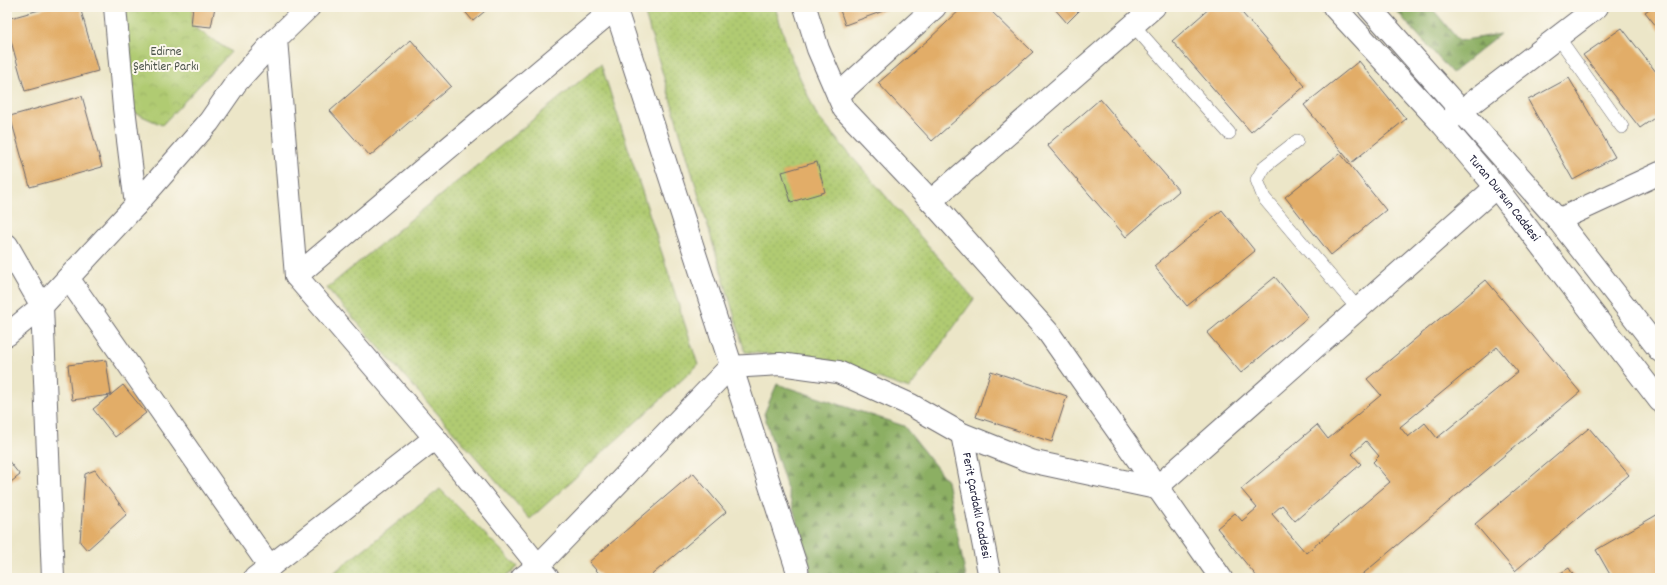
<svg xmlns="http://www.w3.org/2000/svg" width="1667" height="585" font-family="Dekko,sans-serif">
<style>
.grass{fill:url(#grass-dots);stroke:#697656}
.forest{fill:url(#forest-firs);stroke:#576850}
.park{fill:url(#park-crowns);stroke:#697656}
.building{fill:#e2ad67;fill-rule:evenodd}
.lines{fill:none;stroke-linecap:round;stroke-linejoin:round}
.lane-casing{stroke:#69676c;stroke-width:14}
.street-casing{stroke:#69676c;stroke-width:24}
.secondary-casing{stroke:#69676c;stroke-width:24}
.lane{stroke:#fff;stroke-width:13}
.street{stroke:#fff;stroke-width:22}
.secondary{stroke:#fff;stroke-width:22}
.labels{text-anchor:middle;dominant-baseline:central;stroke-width:4;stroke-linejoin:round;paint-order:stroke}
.park-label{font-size:13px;fill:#4d554c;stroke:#fbf7ec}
.street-label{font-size:13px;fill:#22223b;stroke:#fbf7ec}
</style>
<defs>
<pattern id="grass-dots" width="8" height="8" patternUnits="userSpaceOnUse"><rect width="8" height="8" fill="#b0cb72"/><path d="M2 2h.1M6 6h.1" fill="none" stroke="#97ae64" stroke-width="1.8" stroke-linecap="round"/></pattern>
<pattern id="forest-firs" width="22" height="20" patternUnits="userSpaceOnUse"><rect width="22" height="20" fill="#8caf64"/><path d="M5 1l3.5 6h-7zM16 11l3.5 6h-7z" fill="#728e54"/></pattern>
<pattern id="park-crowns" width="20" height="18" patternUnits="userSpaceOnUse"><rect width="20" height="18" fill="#b0cb72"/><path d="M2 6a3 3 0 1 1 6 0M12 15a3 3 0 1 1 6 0" fill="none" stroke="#97ae64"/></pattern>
</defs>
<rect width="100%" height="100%" fill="#fbf7ec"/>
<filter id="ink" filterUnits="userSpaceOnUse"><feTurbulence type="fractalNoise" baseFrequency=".025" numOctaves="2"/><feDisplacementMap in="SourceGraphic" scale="8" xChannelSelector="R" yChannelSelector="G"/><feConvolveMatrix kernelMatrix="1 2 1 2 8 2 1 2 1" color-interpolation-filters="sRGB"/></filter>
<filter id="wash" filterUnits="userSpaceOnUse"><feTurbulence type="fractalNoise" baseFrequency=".012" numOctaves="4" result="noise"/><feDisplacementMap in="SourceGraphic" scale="16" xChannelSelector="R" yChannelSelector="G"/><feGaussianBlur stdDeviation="0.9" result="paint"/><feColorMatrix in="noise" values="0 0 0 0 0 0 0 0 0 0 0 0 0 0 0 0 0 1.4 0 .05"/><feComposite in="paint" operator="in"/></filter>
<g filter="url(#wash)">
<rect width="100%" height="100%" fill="#ece6c8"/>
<path class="grass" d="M643 7H775L790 55 817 116 974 299 909 389 825 359 745 352Z
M601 64 698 365 530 519 327 288Z
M440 489 518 567 503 578H327Z"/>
<path class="forest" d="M1393 7H1431L1459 41 1500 34 1452 73Z
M777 384 904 426 947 481 966 578H811L808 557 764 414Z"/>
<path class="park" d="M124 7H193L191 25 231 52 162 125 124 108Z"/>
<g id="blocks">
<path class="building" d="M50 7H80L98 71 25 91 7 27V19Z
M193 7H215L211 27 191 25Z
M461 7H490L473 21Z
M839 7H894L845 25Z
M963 7H987L1033 52 932 141 878 83 928 40Z
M1053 7H1083L1067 23Z
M1211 7H1237L1305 86 1251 132 1172 41Z
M1652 7H1660V31L1645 12Z
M1622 28 1660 77V114L1640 128 1583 55Z
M411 40 451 86 370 156 330 111Z
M1359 61 1406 119 1351 163 1304 105Z
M1569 78 1615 157 1573 180 1528 100Z
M82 96 102 167 30 187 10 116Z
M1100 99 1179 191 1126 237 1047 145Z
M1340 153 1386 210 1331 255 1285 197Z
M817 162 825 192 791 202 782 172Z
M1222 210 1255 251 1187 306 1154 266Z
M1275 277 1308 317 1241 373 1207 333Z
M1486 280 1580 392 1358 578H1258L1217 528 1235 513 1242 521 1257 508 1241 489 1317 425 1328 439 1381 395 1367 379ZM1497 347 1518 372 1437 438 1425 423 1408 437 1400 427ZM1366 441 1379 456 1373 462 1390 482 1306 553 1272 514 1282 505 1295 521 1361 464 1352 454Z
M106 360 111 395 72 400 68 365Z
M991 371 1067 396 1052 442 976 417Z
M123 385 146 413 115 437 93 409Z
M1589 428 1629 475 1515 571 1475 524Z
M7 459 20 475 7 485Z
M95 470 127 514 87 550 80 542 85 474Z
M693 473 726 512 648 578H603L589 562Z
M1660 513V578H1612L1596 550Z
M1569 568 1575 578H1552Z"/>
</g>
</g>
<g filter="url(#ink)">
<use href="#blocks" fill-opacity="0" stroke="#69676c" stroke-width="1"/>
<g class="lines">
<defs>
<path id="lane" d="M1133 25 1229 133
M1558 37 1622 127
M1297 141 1265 166 1257 180 1264 198 1358 309"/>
<g id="street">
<path d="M115 7 124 108 136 205"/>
<path d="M615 7 797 569 798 578"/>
<path d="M805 7 818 49 844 109 931 201 1048 332 1221 578"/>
<path d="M276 39 296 276 435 438 548 578"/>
<path d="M838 95 935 7"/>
<path d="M1447 122 1597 7"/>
<path d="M931 201 1154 7"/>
<path d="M1558 220 1660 173"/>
<path d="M7 245 42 306 53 578"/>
<path d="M296 276 615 8"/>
<path d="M68 278 270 567"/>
<path id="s1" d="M962 434 990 578"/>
<path d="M1156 488 1496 187"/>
<path d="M255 578 435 438"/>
<path d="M522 578 538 566 730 367 780 364 838 372 911 405 962 434 1030 461 1156 488"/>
</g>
<g id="secondary">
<path id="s2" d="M1334 7 1443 125 1496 187 1660 401"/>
<path d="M1369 7 1558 220 1660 351"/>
<path d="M7 335 42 306 136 205 209 122 236 83 276 39 309 7"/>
</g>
</defs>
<use href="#lane" class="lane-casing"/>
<use href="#street" class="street-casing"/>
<use href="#secondary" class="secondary-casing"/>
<use href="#lane" class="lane"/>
<use href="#street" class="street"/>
<use href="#secondary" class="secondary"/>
</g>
</g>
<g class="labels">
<g class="park-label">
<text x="166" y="52">Edirne<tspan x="166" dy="15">Şehitler Parkı</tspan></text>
</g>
<g class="street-label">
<text stroke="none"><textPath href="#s2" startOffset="256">Turan Dursun Caddesi</textPath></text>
<text stroke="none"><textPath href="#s1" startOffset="73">Ferit Çardaklı Caddesi</textPath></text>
</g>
</g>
<rect width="1667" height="585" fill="none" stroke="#fbf7ec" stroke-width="24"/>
</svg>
